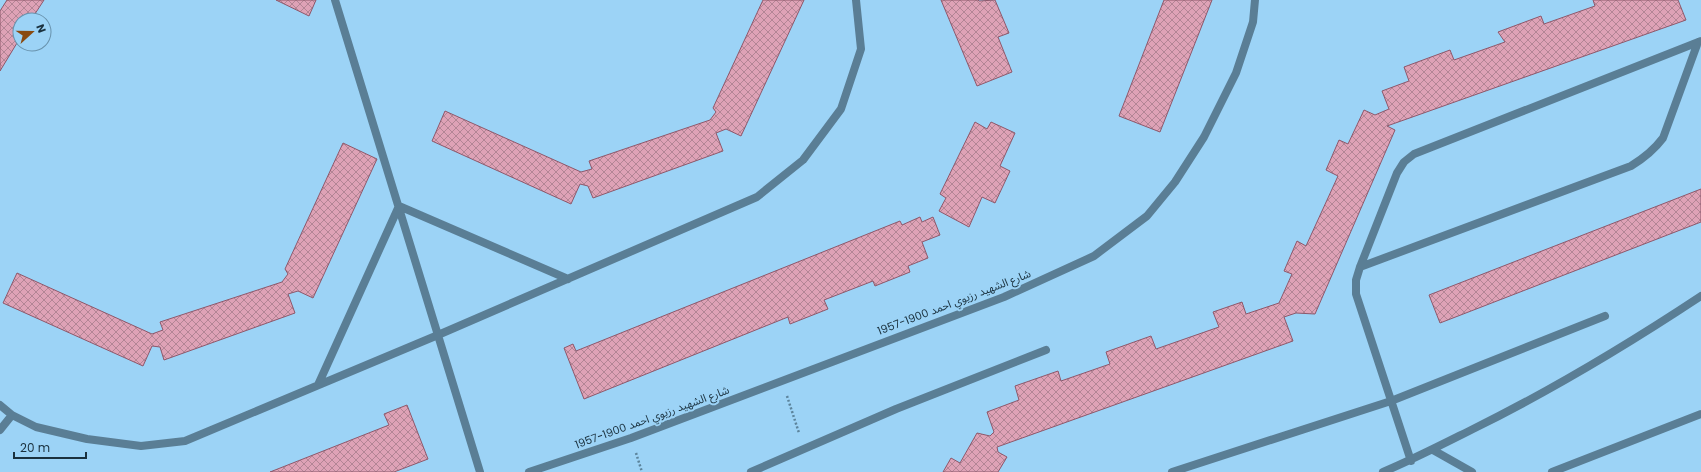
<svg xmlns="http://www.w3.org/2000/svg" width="1701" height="472" font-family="Poppins,'Noto Sans Arabic',sans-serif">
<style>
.building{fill:url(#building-cross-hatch);stroke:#8d586b}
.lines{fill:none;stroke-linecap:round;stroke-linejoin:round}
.path{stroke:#5c849c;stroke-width:2.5;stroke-dasharray:2 2;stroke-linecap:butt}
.street{stroke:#5a7e95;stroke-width:8}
.labels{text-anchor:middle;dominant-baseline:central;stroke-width:4;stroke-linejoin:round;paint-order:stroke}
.street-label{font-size:11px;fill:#1a313e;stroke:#9cd3f6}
</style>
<defs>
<pattern id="building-cross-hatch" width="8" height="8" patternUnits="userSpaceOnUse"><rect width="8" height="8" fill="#dea2b6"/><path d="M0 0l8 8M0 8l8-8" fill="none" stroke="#b38595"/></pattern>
</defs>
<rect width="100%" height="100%" fill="#9cd3f6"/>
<path class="building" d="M7 0H44L31 20H20V38L0 71V11Z
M276 0H316L309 16Z
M763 0H804L741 136 726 129 716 133 723 151 593 198 588 186 580 184 571 204 432 141 445 111 581 172 592 169 589 161 710 120 716 112 713 108Z
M941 0H978L979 1 995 0 1009 33 998 37 1012 72 977 86Z
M1164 0H1212L1160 132 1119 116Z
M1593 0H1678L1686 20 1387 126 1395 130 1315 314 1296 313 1284 317 1293 341 997 447 998 452 1007 457 998 472H943L951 458 960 463 977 433 990 436 994 432 987 412 1019 400 1015 386 1058 371 1061 381 1110 364 1106 352 1151 336 1156 349 1219 327 1213 312 1242 302 1246 314 1279 303 1292 274 1284 271 1297 241 1306 246 1338 176 1326 170 1339 140 1348 144 1364 110 1375 115 1389 109 1382 91 1409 81 1404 67 1450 50 1454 60 1505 42 1498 32 1541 16 1544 24 1595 6Z
M975 122 987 129 991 122 1015 133 1000 166 1010 171 995 203 982 197 969 227 939 211 946 198 940 194Z
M343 143 377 159 313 298 298 291 288 294 295 313 164 360 160 347 152 346 143 366 3 303 17 273 152 334 163 330 160 322 282 282 288 274 285 269Z
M1701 189V222L1440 323 1429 295Z
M920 217 922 222 933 217 940 235 922 242 928 258 908 266 910 272 875 286 873 281 824 300 828 309 790 324 788 317 584 399 564 348 573 344 576 351 900 221 902 225Z
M407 405 428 459 394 472H270L389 425 384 414Z"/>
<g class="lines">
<path class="path" d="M787 396 799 433
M636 453 642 472"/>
<path class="street" d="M335 0 480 472
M1360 267 1631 166C1644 158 1654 150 1663 138L1698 42
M318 385 399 206 568 279
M0 405 12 415 36 427 87 439 141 446 185 441 438 335 757 197 803 160 841 109 861 49 856 0
M0 430 12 415
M1433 450 1472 472
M1411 461 1356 294V280L1360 267 1397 173 1404 162 1414 154 1701 41
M529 472 631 438 1004 297 1094 256 1147 216 1175 182 1204 137 1236 73 1253 22 1255 0
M751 472 896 409 1046 350
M1172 472 1391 401 1605 316
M1383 472C1414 459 1443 444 1473 429 1552 390 1627 345 1701 296
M1552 472 1701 414"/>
</g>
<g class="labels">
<g class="street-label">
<text transform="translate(954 302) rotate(-21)">شارع الشهيد رزيوي احمد 1900-1957</text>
<text transform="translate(652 417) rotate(-20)">شارع الشهيد رزيوي احمد 1900-1957</text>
</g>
</g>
<g transform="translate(32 32) rotate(69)"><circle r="19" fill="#9cd3f6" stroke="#6892ac"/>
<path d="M0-3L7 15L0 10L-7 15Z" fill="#894a10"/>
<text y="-6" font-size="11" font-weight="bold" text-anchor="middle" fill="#1a313e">N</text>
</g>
<path d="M14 452v6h72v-6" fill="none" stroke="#1a313e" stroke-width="2"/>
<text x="20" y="452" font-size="12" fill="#1a313e" stroke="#9cd3f6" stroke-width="3" paint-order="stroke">20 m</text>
</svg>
